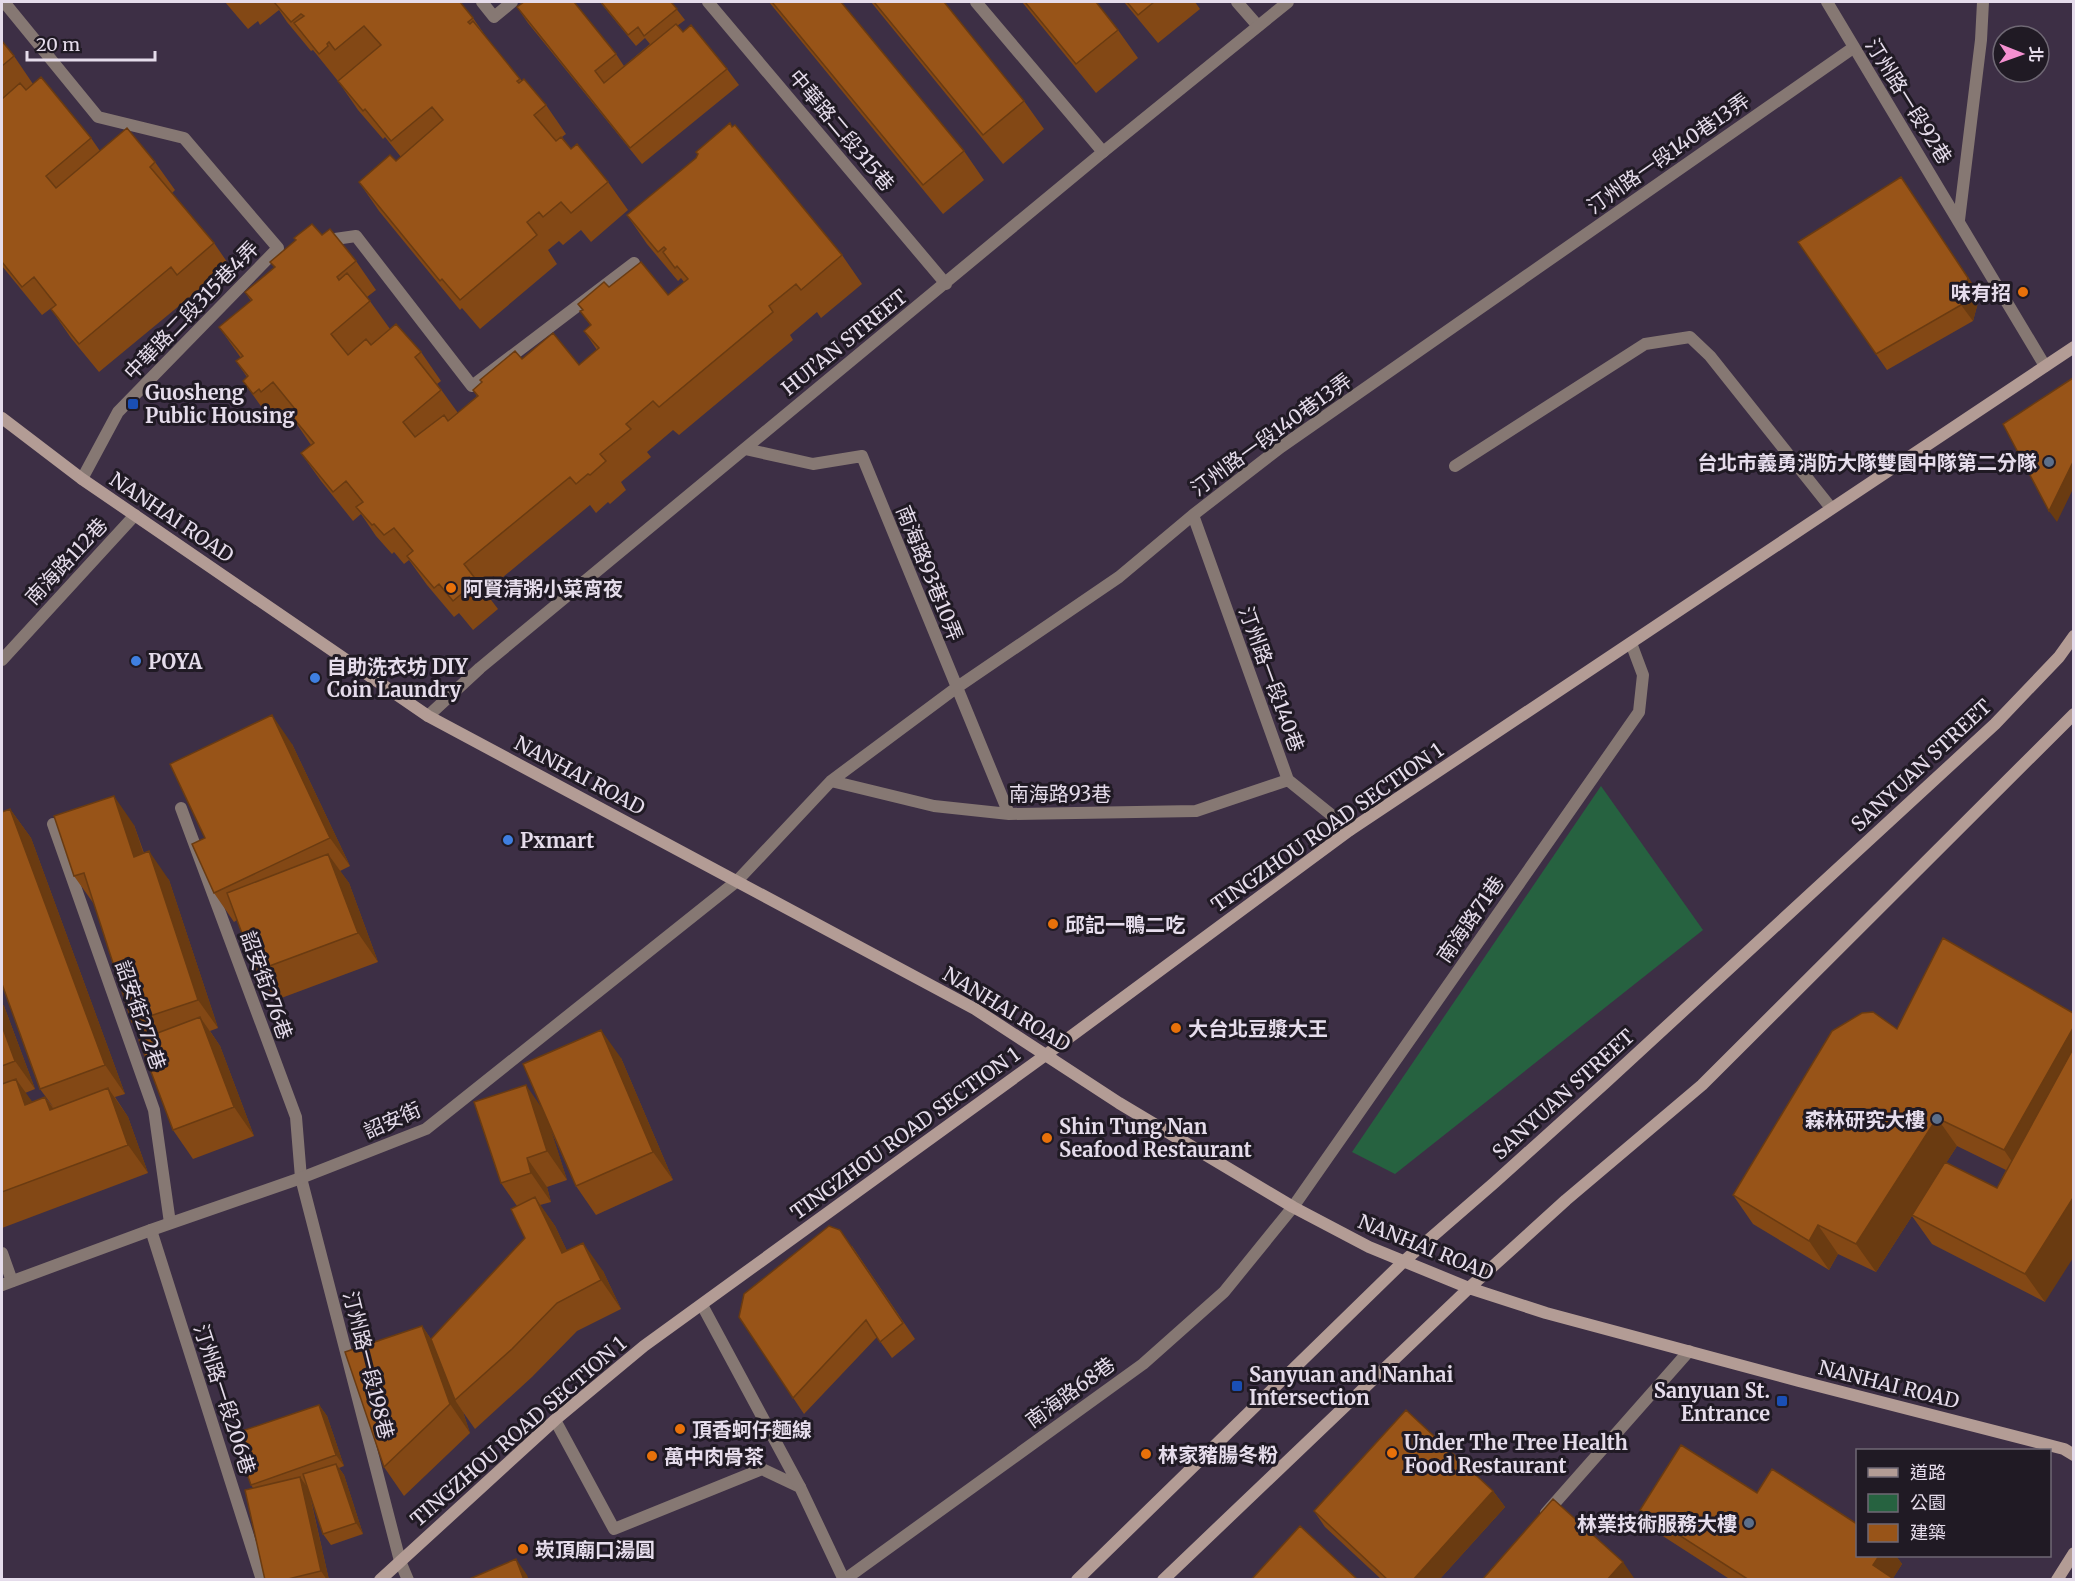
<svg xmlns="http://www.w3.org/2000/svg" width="2075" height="1581" font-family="Merriweather,'Noto Sans TC',serif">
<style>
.green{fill:#266240}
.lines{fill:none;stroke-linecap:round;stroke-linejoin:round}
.lane{stroke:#867873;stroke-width:12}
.street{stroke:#867873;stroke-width:12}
.secondary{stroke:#b39c95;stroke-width:12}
.wall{fill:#834815;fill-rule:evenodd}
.shaded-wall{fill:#6a3b11}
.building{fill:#985418;stroke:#6a3b11;stroke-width:1.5}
.food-dot{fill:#e8710a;stroke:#201a24;stroke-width:2}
.transit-dot{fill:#1a4fb4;stroke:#201a24;stroke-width:2}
.service-dot{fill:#5c6f8a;stroke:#201a24;stroke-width:2}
.shop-dot{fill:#3f7fe0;stroke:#201a24;stroke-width:2}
.labels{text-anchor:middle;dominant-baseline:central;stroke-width:6;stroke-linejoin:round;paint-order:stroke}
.street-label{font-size:20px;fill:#e5dceb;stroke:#201a24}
.poi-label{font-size:20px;font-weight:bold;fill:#e5dceb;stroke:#201a24;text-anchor:start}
</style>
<rect width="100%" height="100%" fill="#3d2f45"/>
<path class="green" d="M1601 786 1703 930 1395 1174 1352 1152Z"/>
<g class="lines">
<path class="lane" d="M708 2 946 284
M976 2 1103 152
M1237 2 1258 26
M1959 220 1981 40 1983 2
M745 449 813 464 862 456 1009 814
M1455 466 1645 344 1690 337 1710 356 1831 508
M1193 515 1288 780 1350 830
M2 660 135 515
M831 781 934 806 1009 814 1196 811 1288 780
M181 808 296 1117 301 1178 400 1561 408 1580
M53 824 154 1110 170 1223
M737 881 831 781 956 688 1119 577 1193 515 1281 447 1853 48
M151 1230 262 1580
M2 1253 12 1281
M555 1420 614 1529 762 1469 800 1487 844 1580 1143 1364 1224 1292 1293 1207 1639 712 1643 675 1631 643
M1546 1513 1689 1351"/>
<path class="street" d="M4 2 98 117 184 138 278 248 118 412 82 479
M482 2 494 17 512 2
M1827 2 2045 366
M321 241 356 236 472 386 634 263
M428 716 480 668 1103 152 1288 2
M2 1285 151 1230 301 1178 426 1129 737 881
M702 1305 800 1487"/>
<path class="secondary" d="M2 418 82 479 428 716 975 1009 1119 1103 1293 1207 1369 1247 1469 1288 1546 1313 1799 1381 2064 1449 2074 1455
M380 1580 555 1420 644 1346 1047 1054 1350 830 2074 347
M1077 1580 1403 1262 1494 1183 1605 1083 1995 724 2059 657 2074 636
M1163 1580 1469 1288 1566 1200 1702 1085 2074 714
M2057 1580 2074 1553"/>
</g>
<path class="wall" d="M225 2H462L461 3 473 18 489 41 522 81 546 105 566 134 562 137 571 149 608 182 628 210 591 242 581 230 563 245 559 241 548 250 557 264 480 329 462 308 460 310 379 211 359 182 396 161 401 157 385 137 383 139 358 110 338 81 313 50 311 51 287 22 279 10 260 25 258 21 248 29Z
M600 2H671L685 20 677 26 683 32 727 69 739 85 642 164 528 23 517 7 616 54 624 66 650 44 645 38 636 46Z
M769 2H841L964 151 984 180 943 214Z
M871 2H944L1024 101 1044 129 1003 164Z
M1022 2H1096L1118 30 1138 58 1096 93Z
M1124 2H1195L1200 9 1158 43Z
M2 41 14 56 33 84 91 138 100 151 155 162 175 190 172 193 214 243 234 272 198 303 191 296 99 372 71 338 51 309 54 306 42 315 2 266Z
M732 127 842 255 862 284 821 318 817 312 790 335 793 340 679 435 673 430 647 452 651 457 621 482 626 490 610 504 608 502 596 513 590 505 485 592 498 609 473 630 459 613 454 617 427 585 409 560 404 564 394 552 392 554 376 536 361 514 353 521 321 481 301 453 311 445 290 414 293 411 281 421 279 418 273 423 243 381 247 377 236 361 241 358 219 327 251 301 245 292 275 268 270 262 322 235 356 261 376 290 367 297 390 329 421 352 441 381 437 384 458 413 477 396 473 390 522 359 579 365 597 350 584 331 591 326 580 311 582 310 578 304 609 287 668 295 684 282 681 278 678 281 647 244 627 215 696 158 698 155 696 152Z
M1912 194 1980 295 1973 321 1887 370 1798 242Z
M292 744 350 866 340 871 349 883 378 962 276 1000 256 971 237 920 234 922 214 893 205 838Z
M10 809 31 838 125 1094 115 1097 128 1117 148 1173 2 1228V1004L4 1006 35 1089 25 1093 32 1102 45 1097 54 1108 40 1089Z
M134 825 144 853 169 880 218 1028 210 1031 220 1046 254 1136 193 1159 173 1130 144 1038 132 1022 94 904 74 876Z
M2073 1013 2045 1302 1932 1244 1912 1216 1876 1272 1838 1254 1829 1270 1753 1224 1733 1195ZM1957 1146 2006 1170 1997 1188 1946 1163Z
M621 1058 673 1180 596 1215 576 1186 550 1128 567 1180 547 1187 551 1202 540 1205 555 1226 567 1251 603 1271 621 1309 577 1331 532 1377 475 1429 463 1412 470 1433 404 1496 384 1467 422 1326 431 1339 525 1238 517 1206 501 1183 542 1108Z
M852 1246 915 1339 892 1358 877 1337 804 1414 739 1317Z
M319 1405 327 1416 344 1466 339 1468 344 1475 363 1534 331 1545 323 1534 309 1491 329 1580H265L253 1488 251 1485Z
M1493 1491 1505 1507 1439 1580H1382L1325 1527 1314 1511Z
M1640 1510 1857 1556H1896L1902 1564 1893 1578 1895 1580H1731L1655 1531Z"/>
<path class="shaded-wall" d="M1912 194 1980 295 1973 321 1961 305Z
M2073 462V489L2057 522 2049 511Z
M272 715 292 744 350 866 330 838Z
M114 796 134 825 154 885 134 857Z
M10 809 31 838 125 1094 105 1065Z
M149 851 169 880 218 1028 198 1000Z
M328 854 349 883 378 962 358 933Z
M2 1004 4 1006 35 1089 15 1061 2 1026Z
M200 1017 220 1046 254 1136 234 1107Z
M2073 1028V1092L2024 1179 2004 1150Z
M601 1030 621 1058 673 1180 653 1152Z
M16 1079 36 1107 25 1105Z
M526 1085 546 1114 567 1180 547 1151Z
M108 1088 128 1117 148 1173 128 1145Z
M45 1097 65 1125 50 1110Z
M1937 1118 1957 1146 1876 1272 1856 1244Z
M527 1158 547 1187 551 1202 531 1173Z
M535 1197 555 1226 582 1282 562 1253Z
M2073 1198V1258L2045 1302 2025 1274Z
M1818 1225 1838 1254 1829 1270 1809 1241Z
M583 1243 603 1271 621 1309 601 1280Z
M422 1326 442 1355 455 1400 463 1412 470 1433 450 1404Z
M319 1405 327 1416 344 1466 336 1455Z
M336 1464 344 1475 363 1534 356 1523Z
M300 1477 308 1488 329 1580H327L321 1571Z
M1493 1491 1505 1507 1439 1580H1413Z
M1879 1556H1896L1902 1564 1892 1580 1873 1565Z
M516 1559 527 1575 529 1580H524Z
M1623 1562 1634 1578 1633 1580H1607Z"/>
<path class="building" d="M274 2H460L473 18 468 22 470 24 473 21 520 79 517 81 519 83 524 79 546 105 534 115 556 141 561 137 571 149 577 144 608 182 571 213 561 202 543 217 539 212 527 222 537 235 460 300 442 279 440 281 359 182 390 155 396 161 443 120 432 107 391 141 365 109 363 111 338 81 381 45 364 26 335 50 329 42 327 44 328 46 319 54 294 23 304 16 301 14 291 22Z
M524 2H574L616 54 595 71 604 83 676 24 683 32 691 25 727 69 630 148 517 7Z
M601 2H671L677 9 644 36 638 27 628 35Z
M772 2H841L964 151 923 185Z
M874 2H944L1024 101 983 135Z
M1025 2H1096L1118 30 1076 64Z
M1127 2H1154L1138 15Z
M2 41 14 56 2 66Z
M41 77 91 138 46 176 56 188 127 128 155 162 150 167 214 243 177 275 171 267 79 344 51 309 56 305 34 277 22 287 2 262V99L20 83 26 90Z
M730 123 732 127 735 125 842 255 801 290 796 284 769 306 773 312 659 407 653 401 626 424 631 429 600 454 606 461 590 475 588 474 576 484 570 477 464 564 477 581 453 601 439 584 434 588 407 556 413 551 394 528 384 535 374 524 372 525 356 507 363 502 346 481 333 492 301 453 314 443 290 414 295 409 273 382 261 392 259 389 253 394 243 381 248 376 236 361 243 356 219 327 252 300 245 292 275 267 270 262 296 240 294 238 312 224 322 235 330 229 356 261 337 277 339 280 347 273 370 301 331 334 348 355 366 339 371 345 396 324 421 352 415 357 441 390 403 422 415 437 444 415 448 421 478 396 473 390 482 382 480 380 515 351 522 359 553 333 579 365 599 348 584 331 591 325 580 311 583 310 578 304 604 282 609 287 641 262 668 295 688 279 677 266 675 268 663 252 666 249 664 247 658 252 627 215 696 158 698 154 696 152Z
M1901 177 1968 278 1961 305 1876 354 1798 242Z
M2073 378V462L2049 511 2003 424Z
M272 715 330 838 214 893 192 844 205 838 170 764Z
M114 796 134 857 149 851 198 1000 132 1022 84 873 74 876 54 816Z
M10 809 105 1065 40 1089 2 984V812Z
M328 854 358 933 256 971 227 893Z
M1943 938 2073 1013V1028L2004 1150 1937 1118 1856 1244 1818 1225 1809 1241 1733 1195 1832 1031 1862 1013 1873 1012 1897 1029Z
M200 1017 234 1107 173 1130 139 1040Z
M2 1026 15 1061 2 1066Z
M601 1030 653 1152 576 1186 523 1064Z
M2073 1049V1198L2025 1274 1912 1215 1945 1162 1997 1188Z
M16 1079 25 1105 45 1097 50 1110 108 1088 128 1145 2 1192V1084Z
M526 1085 547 1151 527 1158 531 1173 501 1183 474 1102Z
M535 1197 562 1253 583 1243 601 1280 557 1303 512 1349 455 1400 431 1339 525 1238 511 1209Z
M829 1226 840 1230 903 1323 880 1342 866 1320 793 1398 739 1317 744 1294Z
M422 1326 450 1404 384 1467 345 1352Z
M319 1405 336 1455 251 1485 233 1434Z
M1406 1410 1493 1491 1413 1580H1388L1314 1511Z
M1681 1445 1757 1493 1772 1469 1857 1524V1556H1879L1873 1565 1895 1580H1749L1640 1510Z
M336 1464 356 1523 323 1534 303 1474Z
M300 1477 321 1571 284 1580H265L245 1490Z
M1553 1499 1623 1562 1607 1580H1482Z
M1300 1526 1358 1580H1251Z
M516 1559 524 1580H467Z"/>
<g class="food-dot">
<circle cx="2023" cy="292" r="6"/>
<circle cx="451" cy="588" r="6"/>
<circle cx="1053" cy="924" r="6"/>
<circle cx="1176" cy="1028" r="6"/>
<circle cx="1047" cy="1138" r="6"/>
<circle cx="680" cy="1429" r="6"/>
<circle cx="1392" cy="1453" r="6"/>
<circle cx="1146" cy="1454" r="6"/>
<circle cx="652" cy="1456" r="6"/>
<circle cx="523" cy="1549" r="6"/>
</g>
<g class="transit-dot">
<rect x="127" y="398" width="12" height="12" rx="3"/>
<rect x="1231" y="1380" width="12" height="12" rx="3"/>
<rect x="1776" y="1395" width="12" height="12" rx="3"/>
</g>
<g class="service-dot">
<circle cx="2049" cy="462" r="6"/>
<circle cx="1937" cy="1119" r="6"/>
<circle cx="1749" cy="1523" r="6"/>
</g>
<g class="shop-dot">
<circle cx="136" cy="661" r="6"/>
<circle cx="315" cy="678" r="6"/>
<circle cx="508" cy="840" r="6"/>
</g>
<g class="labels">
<g class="street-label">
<text transform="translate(1909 101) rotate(58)">汀州路一段92巷</text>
<text transform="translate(842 130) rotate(50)">中華路二段315巷</text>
<text transform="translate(1668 153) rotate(-35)">汀州路一段140巷13弄</text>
<text transform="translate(191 310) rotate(-46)">中華路二段315巷4弄</text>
<text transform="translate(844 342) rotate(-39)">HUI’AN STREET</text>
<text transform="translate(1271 434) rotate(-36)">汀州路一段140巷13弄</text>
<text transform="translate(172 517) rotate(34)">NANHAI ROAD</text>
<text transform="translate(66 561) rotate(-47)">南海路112巷</text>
<text transform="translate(930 573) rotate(68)">南海路93巷10弄</text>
<text transform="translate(1272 679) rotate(70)">汀州路一段140巷</text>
<text transform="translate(1921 765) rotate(-43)">SANYUAN STREET</text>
<text transform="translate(580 775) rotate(28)">NANHAI ROAD</text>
<text x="1060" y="793">南海路93巷</text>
<text transform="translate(1327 827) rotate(-35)">TINGZHOU ROAD SECTION 1</text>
<text transform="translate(1470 919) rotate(-55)">南海路71巷</text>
<text transform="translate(267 985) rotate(70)">詔安街276巷</text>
<text transform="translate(1007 1009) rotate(31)">NANHAI ROAD</text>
<text transform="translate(141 1015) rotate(71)">詔安街272巷</text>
<text transform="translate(1563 1094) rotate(-42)">SANYUAN STREET</text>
<text transform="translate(392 1120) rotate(-24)">詔安街</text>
<text transform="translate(905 1133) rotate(-36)">TINGZHOU ROAD SECTION 1</text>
<text transform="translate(1426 1247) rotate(22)">NANHAI ROAD</text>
<text transform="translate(369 1365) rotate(76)">汀州路一段198巷</text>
<text transform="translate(1889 1384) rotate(14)">NANHAI ROAD</text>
<text transform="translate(1070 1392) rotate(-36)">南海路68巷</text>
<text transform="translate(225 1399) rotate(72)">汀州路一段206巷</text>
<text transform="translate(518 1431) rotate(-41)">TINGZHOU ROAD SECTION 1</text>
</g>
<g class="poi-label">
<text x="2011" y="292" text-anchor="end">味有招</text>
<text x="145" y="392">Guosheng<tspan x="145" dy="23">Public Housing</tspan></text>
<text x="2037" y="462" text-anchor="end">台北市義勇消防大隊雙園中隊第二分隊</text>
<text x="463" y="588">阿賢清粥小菜宵夜</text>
<text x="148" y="661">POYA</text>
<text x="327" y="666">自助洗衣坊 DIY<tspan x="327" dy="23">Coin Laundry</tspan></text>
<text x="520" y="840">Pxmart</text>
<text x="1065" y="924">邱記一鴨二吃</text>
<text x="1188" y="1028">大台北豆漿大王</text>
<text x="1925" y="1119" text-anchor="end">森林研究大樓</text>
<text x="1059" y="1126">Shin Tung Nan<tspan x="1059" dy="23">Seafood Restaurant</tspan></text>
<text x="1249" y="1374">Sanyuan and Nanhai<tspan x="1249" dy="23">Intersection</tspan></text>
<text x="1770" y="1390" text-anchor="end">Sanyuan St.<tspan x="1770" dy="23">Entrance</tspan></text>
<text x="692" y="1429">頂香蚵仔麵線</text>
<text x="1404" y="1442">Under The Tree Health<tspan x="1404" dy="23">Food Restaurant</tspan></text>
<text x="1158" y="1454">林家豬腸冬粉</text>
<text x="664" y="1456">萬中肉骨茶</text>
<text x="1737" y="1523" text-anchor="end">林業技術服務大樓</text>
<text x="535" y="1549">崁頂廟口湯圓</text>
</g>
</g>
<rect width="2075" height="1581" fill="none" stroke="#e5dceb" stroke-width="6"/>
<rect x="1856" y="1449" width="195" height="108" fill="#201a24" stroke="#6f6874" stroke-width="1.5"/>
<rect x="1868" y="1468" width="30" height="9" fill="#b39c95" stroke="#6f6874" stroke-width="1.5"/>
<text x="1910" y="1479" font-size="18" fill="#e5dceb">道路</text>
<rect x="1868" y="1494" width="30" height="18" fill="#266240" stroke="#6f6874" stroke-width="1.5"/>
<text x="1910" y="1509" font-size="18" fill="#e5dceb">公園</text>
<rect x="1868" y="1524" width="30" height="18" fill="#985418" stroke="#6f6874" stroke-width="1.5"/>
<text x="1910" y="1539" font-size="18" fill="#e5dceb">建築</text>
<g transform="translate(2021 54) rotate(91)"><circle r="28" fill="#201a24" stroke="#6f6874" stroke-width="1.5"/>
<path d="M0-4.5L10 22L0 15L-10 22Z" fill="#f590d1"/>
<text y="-9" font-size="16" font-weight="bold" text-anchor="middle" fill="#e5dceb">北</text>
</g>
<path d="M27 51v9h128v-9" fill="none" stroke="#e5dceb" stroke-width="3"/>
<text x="36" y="51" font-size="18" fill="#e5dceb" stroke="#201a24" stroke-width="4.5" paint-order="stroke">20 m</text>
</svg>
